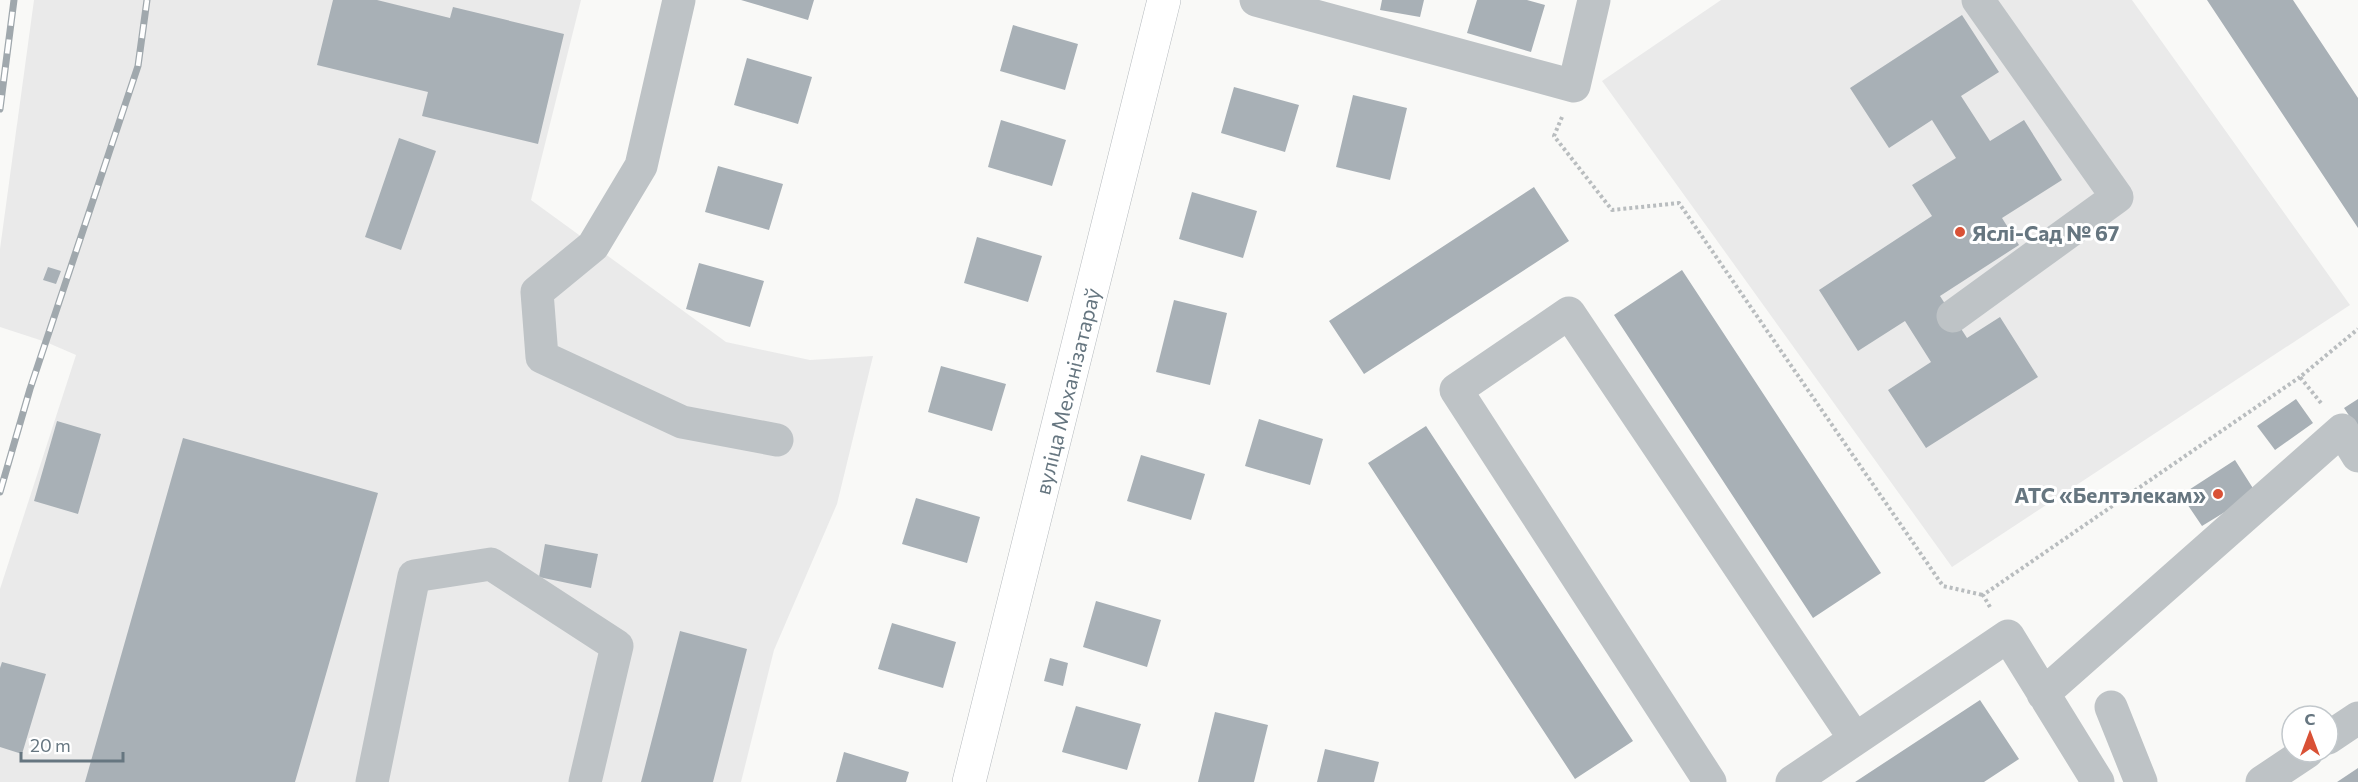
<svg xmlns="http://www.w3.org/2000/svg" width="2358" height="782" font-family="Commissioner,sans-serif">
<style>
.built{fill:#eaeaea}
.building{fill:#a8b0b6}
.lines{fill:none;stroke-linecap:round;stroke-linejoin:round}
.major-casing{stroke:#b4b9bd;stroke-width:34}
.path{stroke:#b9bdbf;stroke-width:4;stroke-dasharray:3 3;stroke-linecap:butt}
.minor{stroke:#bec3c6;stroke-width:33}
.major{stroke:#fff;stroke-width:33}
.rail-casing{stroke:#a0a8ad;stroke-width:7}
.rail{stroke:#fff;stroke-width:4.5;stroke-dasharray:14;stroke-linecap:butt}
.poi-dot{fill:#d95136;stroke:#fff;stroke-width:2}
.labels{text-anchor:middle;dominant-baseline:central;stroke-width:6;stroke-linejoin:round;paint-order:stroke}
.poi-label{font-size:21px;font-weight:bold;fill:#667680;stroke:#fff;text-anchor:start}
.street-label{font-size:21px;fill:#667680;stroke:#fff}
</style>
<rect width="100%" height="100%" fill="#f9f9f7"/>
<path class="built" d="M34 0H581L531 200 726 342 810 360 873 356 837 504 774 650 741 782H0V589L76 355 46 342 0 327V249Z
M1721 0H2132L2350 305 1952 567 1602 81Z"/>
<path class="building" d="M333 0H377L450 18 453 7 564 34 538 144 422 116 428 92 317 65Z
M741 0H814L808 20Z
M1382 0H1424L1420 17 1380 10Z
M1477 0H1527L1545 5 1531 52 1467 33Z
M2207 0H2293L2358 98V228Z
M1962 15 1999 72 1961 96 1990 141 2024 120 2062 180 2002 218 2019 245 1940 296 1967 338 2000 317 2038 377 1926 448 1888 390 1931 362 1905 321 1858 351 1819 290 1932 216 1912 185 1956 158 1932 120 1889 148 1850 88Z
M1013 25 1078 44 1065 90 1000 71Z
M747 58 812 77 798 124 734 105Z
M1234 87 1299 105 1285 152 1221 133Z
M1353 95 1407 108 1390 180 1336 167Z
M1001 120 1066 140 1052 186 988 167Z
M399 138 436 151 401 250 365 237Z
M718 166 783 184 769 230 705 212Z
M1534 187 1569 241 1364 374 1329 321Z
M1192 192 1257 211 1243 258 1179 239Z
M977 237 1042 256 1028 302 964 283Z
M699 263 764 281 750 327 686 309Z
M48 267 61 271 56 284 43 280Z
M1682 270 1881 573 1813 618 1614 315Z
M1174 300 1227 313 1210 385 1156 372Z
M941 366 1006 384 992 431 928 412Z
M2296 399 2313 423 2275 450 2257 426Z
M2358 399V429L2344 408Z
M1259 419 1323 439 1310 485 1245 466Z
M57 421 101 434 78 514 34 501Z
M1426 426 1633 741 1575 779 1368 463Z
M183 438 378 493 295 782H85Z
M1141 455 1205 474 1191 520 1127 501Z
M2235 460 2256 493 2202 526 2181 495Z
M916 498 980 517 967 563 902 544Z
M545 544 598 554 591 588 539 577Z
M1096 601 1161 620 1147 667 1083 647Z
M892 623 956 642 943 688 878 669Z
M680 631 747 649 713 782H641Z
M1050 658 1068 663 1063 686 1044 681Z
M2 662 46 674 22 754 0 747V668Z
M1980 700 2019 759 1984 782H1855Z
M1076 706 1141 724 1127 770 1062 752Z
M1215 712 1268 725 1254 782H1198Z
M1325 749 1379 762 1374 782H1317Z
M844 752 909 772 906 782H836Z
M2358 768V782H2337Z"/>
<g class="lines">
<defs>
<path id="major" d="M969 782 1164 0"/>
</defs>
<use href="#major" class="major-casing"/>
<path class="path" d="M1562 117 1554 136 1612 210 1679 203 1943 586 1983 595
M2321 403 2300 377 2358 329
M1990 607 1983 595 2300 377"/>
<path class="minor" d="M679 0 641 166 593 246 537 292 542 357 682 422 777 440
M1256 0 1574 86 1594 0
M1953 316 2117 197 1978 0
M2043 694 2342 430 2358 456
M2111 707 2141 782
M2328 738 2358 718
M372 782 414 576 491 564 617 646 585 782
M1710 782 1456 390 1569 313 1855 739
M1792 782 2008 636 2098 782
M2262 782 2307 752"/>
<use href="#major" class="major"/>
<defs>
<path id="rail" d="M0 109 14 0
M0 492 30 389 138 66 147 0"/>
</defs>
<use href="#rail" class="rail-casing"/>
<use href="#rail" class="rail"/>
</g>
<g class="poi-dot">
<circle cx="1960" cy="232" r="6"/>
<circle cx="2218" cy="494" r="6"/>
</g>
<g class="labels">
<g class="poi-label">
<text x="1972" y="232">Яслі-Сад № 67</text>
<text x="2206" y="494" text-anchor="end">АТС «Белтэлекам»</text>
</g>
<g class="street-label">
<text transform="translate(1067 391) rotate(-76)">вуліца Механізатараў</text>
</g>
</g>
<g transform="translate(2310 734)"><circle r="28" fill="#ffffff" stroke="#c2c8cc" stroke-width="1.5"/>
<path d="M0-4.5L10 22L0 15L-10 22Z" fill="#d95136"/>
<text y="-9" font-size="16" font-weight="bold" text-anchor="middle" fill="#667680">С</text>
</g>
<path d="M21 752v9h102v-9" fill="none" stroke="#667680" stroke-width="3"/>
<text x="30" y="752" font-size="18" fill="#667680" stroke="#ffffff" stroke-width="4.5" paint-order="stroke">20 m</text>
</svg>
